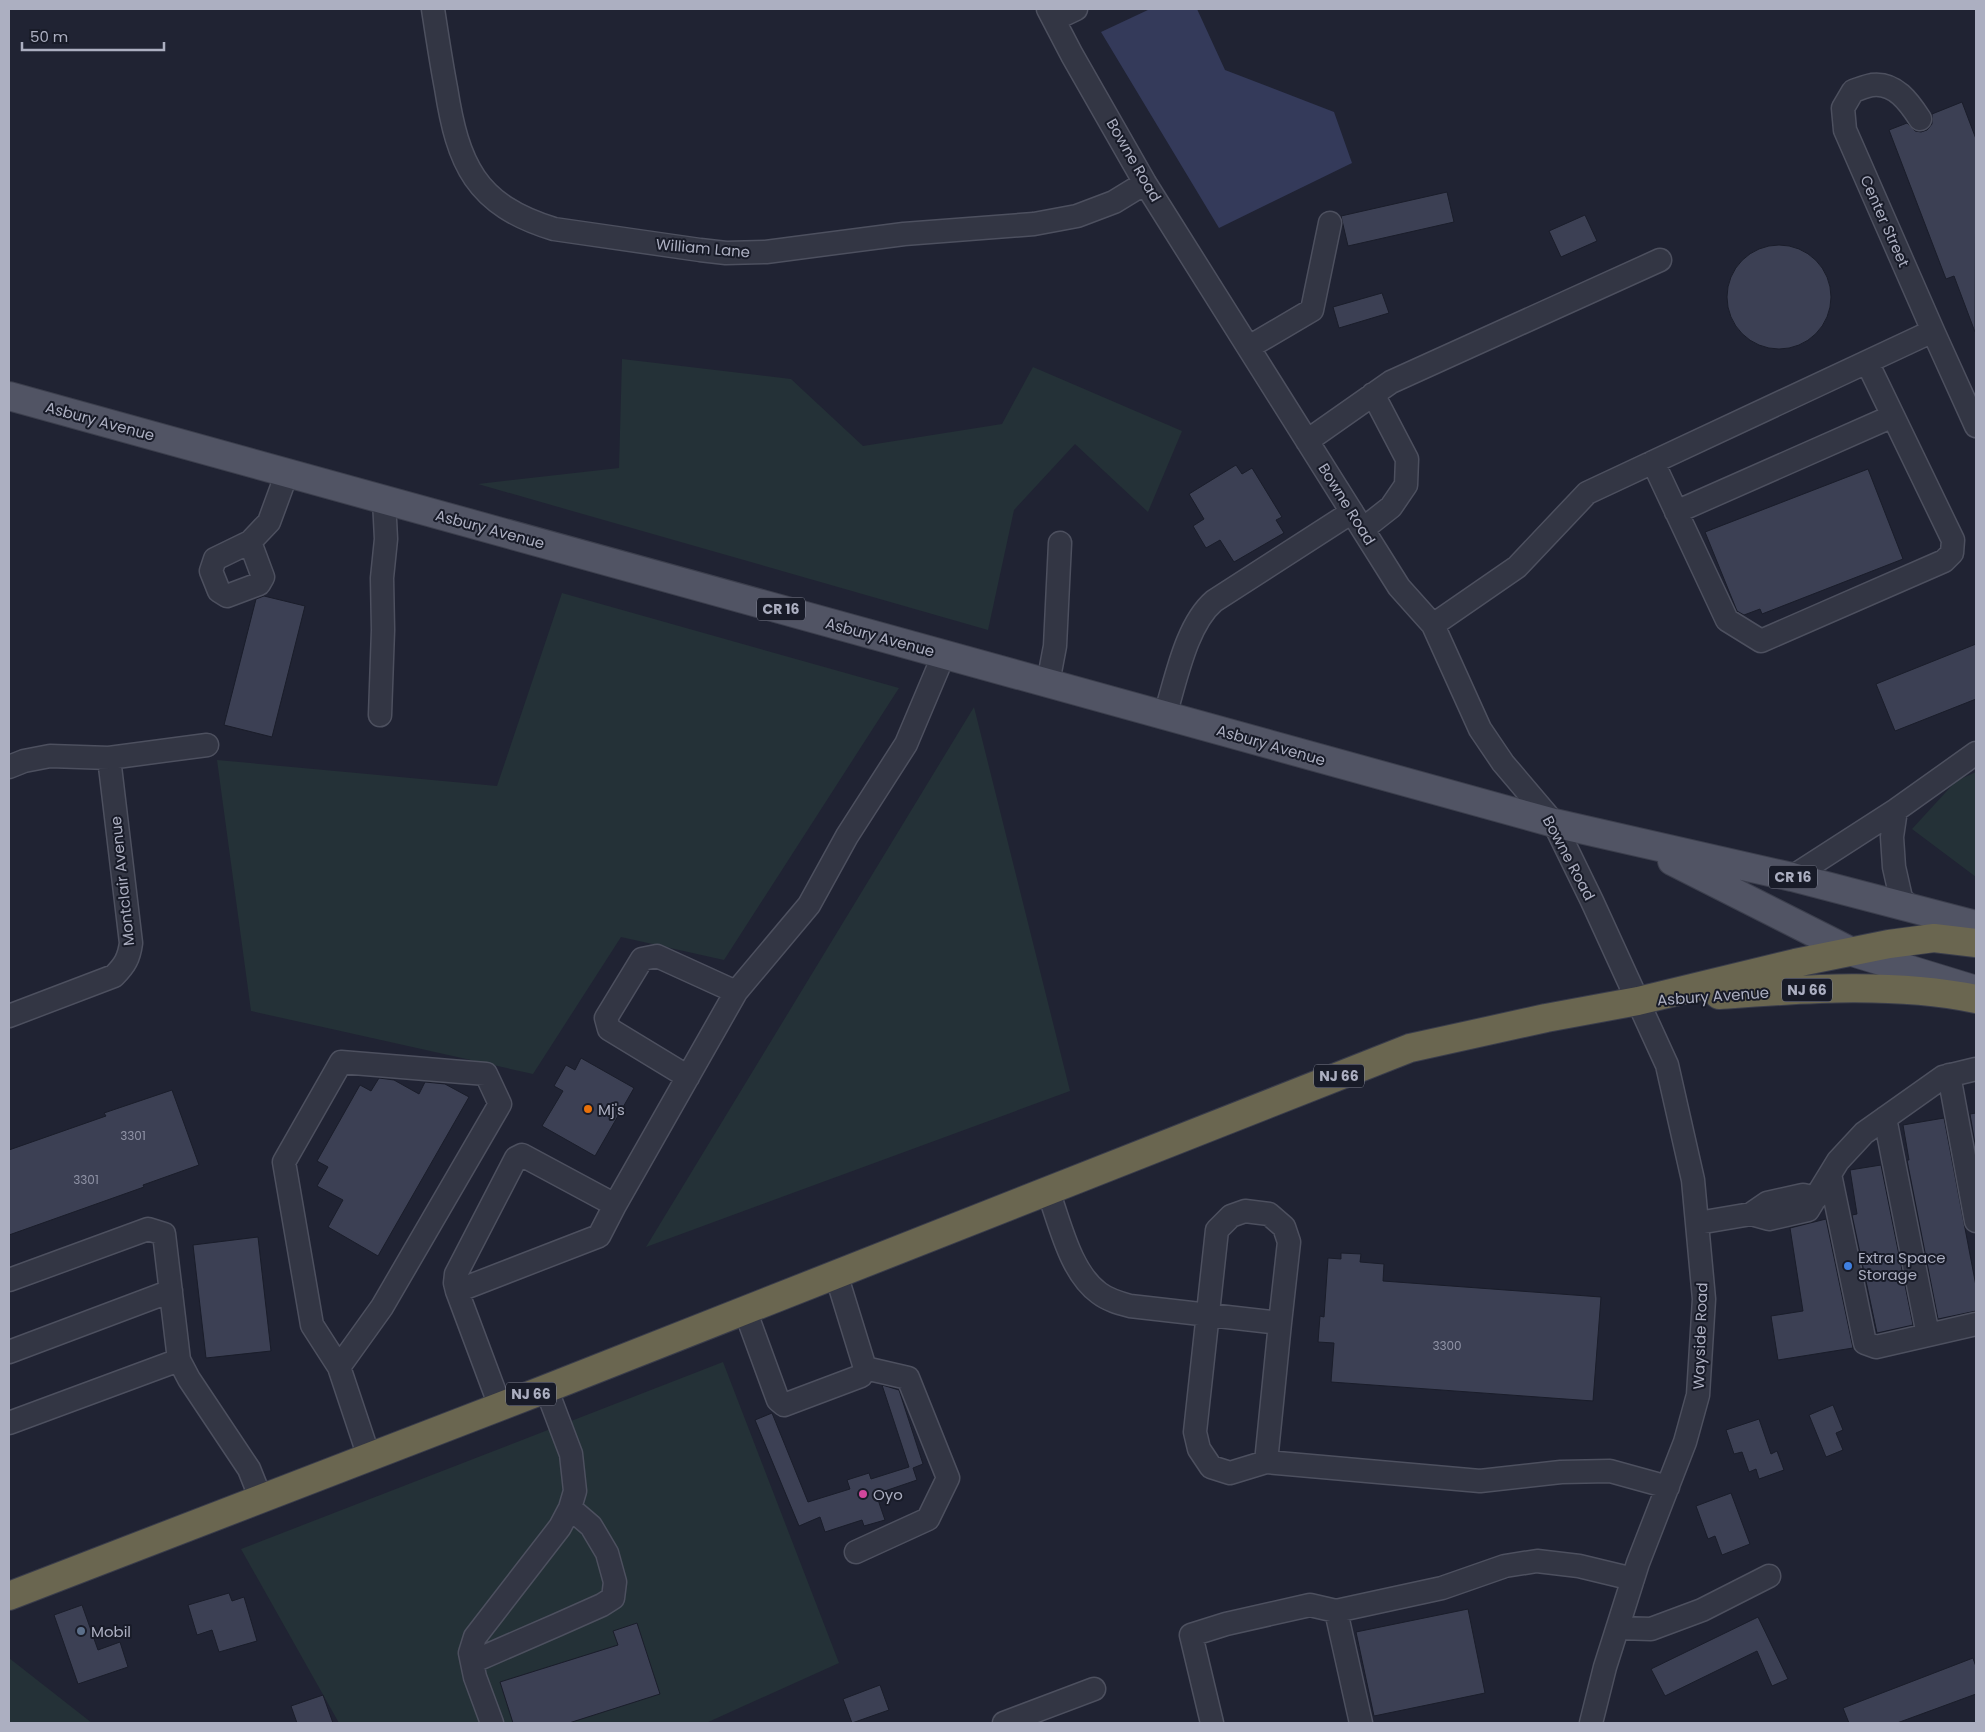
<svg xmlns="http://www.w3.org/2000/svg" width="1985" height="1732" font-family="Poppins,sans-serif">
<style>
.green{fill:#243137}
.water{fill:#343a5a}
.building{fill:#3c4054;stroke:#1a1d2a}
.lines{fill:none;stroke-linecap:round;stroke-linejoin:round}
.minor-casing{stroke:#4d505f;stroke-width:25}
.major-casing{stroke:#3c3f4d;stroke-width:30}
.highway-casing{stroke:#3a3d4b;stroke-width:30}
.minor{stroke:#333644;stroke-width:22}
.major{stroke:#515464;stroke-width:28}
.highway{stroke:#6a6650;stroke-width:28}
.food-dot{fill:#e8710a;stroke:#181b28;stroke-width:2}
.shop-dot{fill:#3f7fe0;stroke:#181b28;stroke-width:2}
.hotel-dot{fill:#d1479c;stroke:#181b28;stroke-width:2}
.service-dot{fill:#5c6f8a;stroke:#181b28;stroke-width:2}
.labels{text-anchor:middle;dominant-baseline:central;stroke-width:4;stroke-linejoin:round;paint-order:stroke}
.number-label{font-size:12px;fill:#9093a6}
.shield{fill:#181b28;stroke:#808393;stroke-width:1}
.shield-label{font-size:14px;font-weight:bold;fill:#acafc1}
.street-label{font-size:15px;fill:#acafc1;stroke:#181b28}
.poi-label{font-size:15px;fill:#acafc1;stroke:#181b28;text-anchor:start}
</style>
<rect width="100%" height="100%" fill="#202333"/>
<path class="green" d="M622 359 791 379 863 446 1002 424 1033 367 1182 431 1148 512 1075 444 1014 510 988 630 478 484 619 468Z
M562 593 899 688 724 960 621 937 533 1074 251 1011 217 760 497 786Z
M974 707 1070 1091 646 1247Z
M1976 772V877L1912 829 1956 781Z
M723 1362 839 1663 706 1723H339L241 1549Z
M9 1658 92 1723H9Z"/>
<path class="water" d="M1150 9H1197L1225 70 1334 112 1352 163 1219 228 1101 32Z"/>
<path class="building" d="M1962 102 1976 139 1975 332 1954 276 1946 279 1889 130 1907 123 1915 131 1921 132 1927 130 1932 124V114Z
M1447 192 1454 222 1348 246 1341 216Z
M1585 215 1597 241 1561 257 1549 231Z
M1727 297a52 52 0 1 1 104 0a52 52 0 1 1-104 0Z
M1382 293 1389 313 1339 328 1333 307Z
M1236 465 1242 474 1252 468 1282 517 1276 520 1284 533 1234 562 1220 540 1206 548 1193 526 1204 519 1189 494Z
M1868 469 1903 559 1762 614 1760 609 1744 615 1737 611 1705 532Z
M264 596 305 606 272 737 224 725 256 599Z
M1976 644V699L1895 731 1876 684Z
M581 1058 634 1088 595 1156 542 1126 563 1091 554 1086 566 1065 575 1070Z
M379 1078 394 1080 419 1094 425 1082 445 1084 469 1097 378 1256 328 1227 343 1200 317 1186 328 1167 317 1161 360 1085 371 1091Z
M172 1090 199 1165 143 1185 144 1187 9 1235V1150L106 1116 104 1113Z
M1976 1113V1150L1970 1114Z
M1944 1118 1976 1286V1311L1938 1319 1907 1160H1909L1903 1125Z
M1881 1165 1913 1325 1877 1333 1852 1215 1857 1214 1850 1170Z
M1826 1219 1853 1348 1778 1360 1771 1316 1803 1311 1790 1228Z
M258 1237 271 1351 206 1358 193 1245Z
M1341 1253 1361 1254 1360 1262 1384 1264 1383 1281 1601 1297 1593 1401 1331 1382 1334 1343 1318 1342 1320 1316 1324 1317 1328 1258 1341 1259Z
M882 1385 899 1390 923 1464 913 1468 917 1480 876 1494 885 1520 864 1526 862 1520 825 1532 820 1517 799 1526 755 1420 772 1413 808 1502 850 1489 847 1480 869 1473 871 1479 909 1467Z
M1833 1405 1843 1430 1836 1433 1843 1450 1826 1457 1809 1415Z
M1759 1419 1771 1454 1777 1451 1784 1470 1759 1479 1756 1469 1749 1472 1742 1452 1734 1454 1726 1430Z
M1731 1493 1750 1544 1722 1555 1715 1536 1708 1539 1696 1506Z
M229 1593 232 1601 244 1597 257 1641 219 1652 212 1630 197 1635 188 1605Z
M82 1605 98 1650 120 1642 128 1667 78 1684 54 1615Z
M1468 1609 1485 1693 1374 1716 1356 1632Z
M1758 1617 1788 1679 1772 1686 1757 1651 1665 1696 1651 1669Z
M637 1623 660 1694 569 1723H513L500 1682 618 1645 613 1631Z
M1973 1658 1976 1667V1694L1897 1723H1849L1843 1708Z
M880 1685 889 1710 852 1723 843 1699Z
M323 1695 333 1723H297L291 1706Z"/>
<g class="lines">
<defs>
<path id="minor" d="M433 9C437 35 441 62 446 88 458 164 475 205 554 229L700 250 726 253 766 252 904 234 1034 224 1077 216 1114 202 1145 183
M1048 9 1072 55 1145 183 1399 587 1433 625 1480 729 1503 763 1554 823 1592 901 1667 1065 1693 1180 1704 1299 1698 1395 1685 1442 1638 1563 1605 1667 1591 1723
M1055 19 1076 9
M1920 119C1909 102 1895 82 1872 85 1866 86 1859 89 1853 91L1843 108 1845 130 1933 331 1976 426
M1249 347 1312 310 1330 223
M1307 441 1391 382 1660 260
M1653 462 1727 620 1761 641 1944 561 1952 553 1953 540 1867 362
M1676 512 1893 416
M1363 529 1391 507 1406 485 1407 459 1373 394
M250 542 263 577 259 584 227 596 219 591 211 571 215 559 250 542 269 522 287 473
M1433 625 1517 567 1587 493 1933 331
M1048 683 1055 646 1060 543
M380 715 383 630 382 578 386 539 384 500
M1165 715C1176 680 1186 625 1214 601L1352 512
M9 767 24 761 50 756 109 758 207 745
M1896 810 1892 837 1894 867 1901 898 1908 905 1920 909
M1792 877 1896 810 1976 753
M9 1016 114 976C125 965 129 958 131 943L109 758
M1949 1075 1976 1221
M688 1077 609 1029 606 1018 642 959 657 956 736 992
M1885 1118 1928 1335
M1830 1174 1865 1343 1876 1347 1976 1324
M1048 1191C1060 1223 1070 1272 1099 1293 1108 1300 1119 1303 1130 1306L1280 1323 1266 1462 1480 1481 1561 1472 1610 1471 1668 1487
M615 1205 736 992 809 905 847 836 906 744 944 654
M1751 1214 1769 1219 1808 1210 1838 1161 1864 1133 1943 1077 1976 1069
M1698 1223 1751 1214 1767 1203 1803 1195 1816 1198
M9 1280 148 1229 164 1234 179 1360 189 1379 249 1469 261 1499
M457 1291 599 1236 615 1205 522 1155 516 1158 456 1274 455 1283 457 1291 500 1406
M745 1310 778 1400 784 1405 861 1376 865 1368 836 1274
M9 1352 171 1291
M339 1367 382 1307 500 1104 486 1074 341 1062 284 1162 312 1325 339 1367 369 1457
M9 1423 179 1360
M1266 1462 1230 1473 1211 1467 1199 1449 1195 1432 1217 1230 1231 1216 1245 1211 1269 1214 1284 1227 1289 1242 1280 1323
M856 1552 928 1519 948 1478 908 1378 865 1368
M1336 1611 1361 1723
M1618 1628 1651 1629 1702 1610 1769 1576
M472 1662 557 1625 602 1605 613 1598 615 1582 607 1553 591 1526 570 1508
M492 1723 475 1677 470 1653 475 1637 560 1527 570 1508 575 1491 571 1454 546 1388
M1004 1723 1094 1689
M1212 1723 1191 1635 1226 1624 1310 1605 1336 1611 1442 1588 1505 1566 1537 1561 1579 1566 1633 1579"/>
<path id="major" d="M9 396 1554 823 1792 877 1976 925
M1672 861 1852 952 1976 990"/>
<path id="highway" d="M1719 995C1804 989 1892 982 1976 999
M9 1596 543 1390 1410 1048 1546 1018 1638 1001 1795 963 1889 944 1934 938 1976 943"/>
</defs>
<use href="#minor" class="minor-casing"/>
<use href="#major" class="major-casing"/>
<use href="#highway" class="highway-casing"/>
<use href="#minor" class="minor"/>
<use href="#major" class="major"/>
<use href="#highway" class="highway"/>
</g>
<circle class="food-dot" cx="588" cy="1109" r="5"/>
<circle class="shop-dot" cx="1848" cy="1266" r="5"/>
<circle class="hotel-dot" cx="863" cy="1494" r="5"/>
<circle class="service-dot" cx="81" cy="1631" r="5"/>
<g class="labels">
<g class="number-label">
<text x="133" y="1135">3301</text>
<text x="86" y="1179">3301</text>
<text x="1447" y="1345">3300</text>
</g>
<g class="shield">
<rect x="757" y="597.5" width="48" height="23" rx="4"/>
<rect x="1769" y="865.5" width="48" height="23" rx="4"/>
<rect x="1782" y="978.5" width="50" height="23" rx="4"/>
<rect x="1314" y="1064.5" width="50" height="23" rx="4"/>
<rect x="506" y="1382.5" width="50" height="23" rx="4"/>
</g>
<g class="shield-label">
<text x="781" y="609">CR 16</text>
<text x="1793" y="877">CR 16</text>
<text x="1807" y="990">NJ 66</text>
<text x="1339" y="1076">NJ 66</text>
<text x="531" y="1394">NJ 66</text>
</g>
<g class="street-label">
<text transform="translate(1134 160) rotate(60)">Bowne Road</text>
<text transform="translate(1885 221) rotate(66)">Center Street</text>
<text transform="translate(703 248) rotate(5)">William Lane</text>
<text transform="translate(100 421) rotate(15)">Asbury Avenue</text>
<text transform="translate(1347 504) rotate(58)">Bowne Road</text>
<text transform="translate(490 529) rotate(15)">Asbury Avenue</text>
<text transform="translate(880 637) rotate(15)">Asbury Avenue</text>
<text transform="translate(1271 745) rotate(16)">Asbury Avenue</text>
<text transform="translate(1569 858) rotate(62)">Bowne Road</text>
<text transform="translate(122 881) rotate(-96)">Montclair Avenue</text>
<text transform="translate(1713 996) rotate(-4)">Asbury Avenue</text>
<text transform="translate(1700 1336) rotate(-88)">Wayside Road</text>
</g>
<g class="poi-label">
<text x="598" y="1109">Mj's</text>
<text x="1858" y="1257">Extra Space<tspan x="1858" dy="17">Storage</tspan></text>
<text x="873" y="1494">Oyo</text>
<text x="91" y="1631">Mobil</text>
</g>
</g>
<rect width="1985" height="1732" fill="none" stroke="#acafc1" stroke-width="20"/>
<path d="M22 42v8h142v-8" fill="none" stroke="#acafc1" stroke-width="2.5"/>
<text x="30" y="42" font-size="15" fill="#acafc1" stroke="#181b28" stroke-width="4" paint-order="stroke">50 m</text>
</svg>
